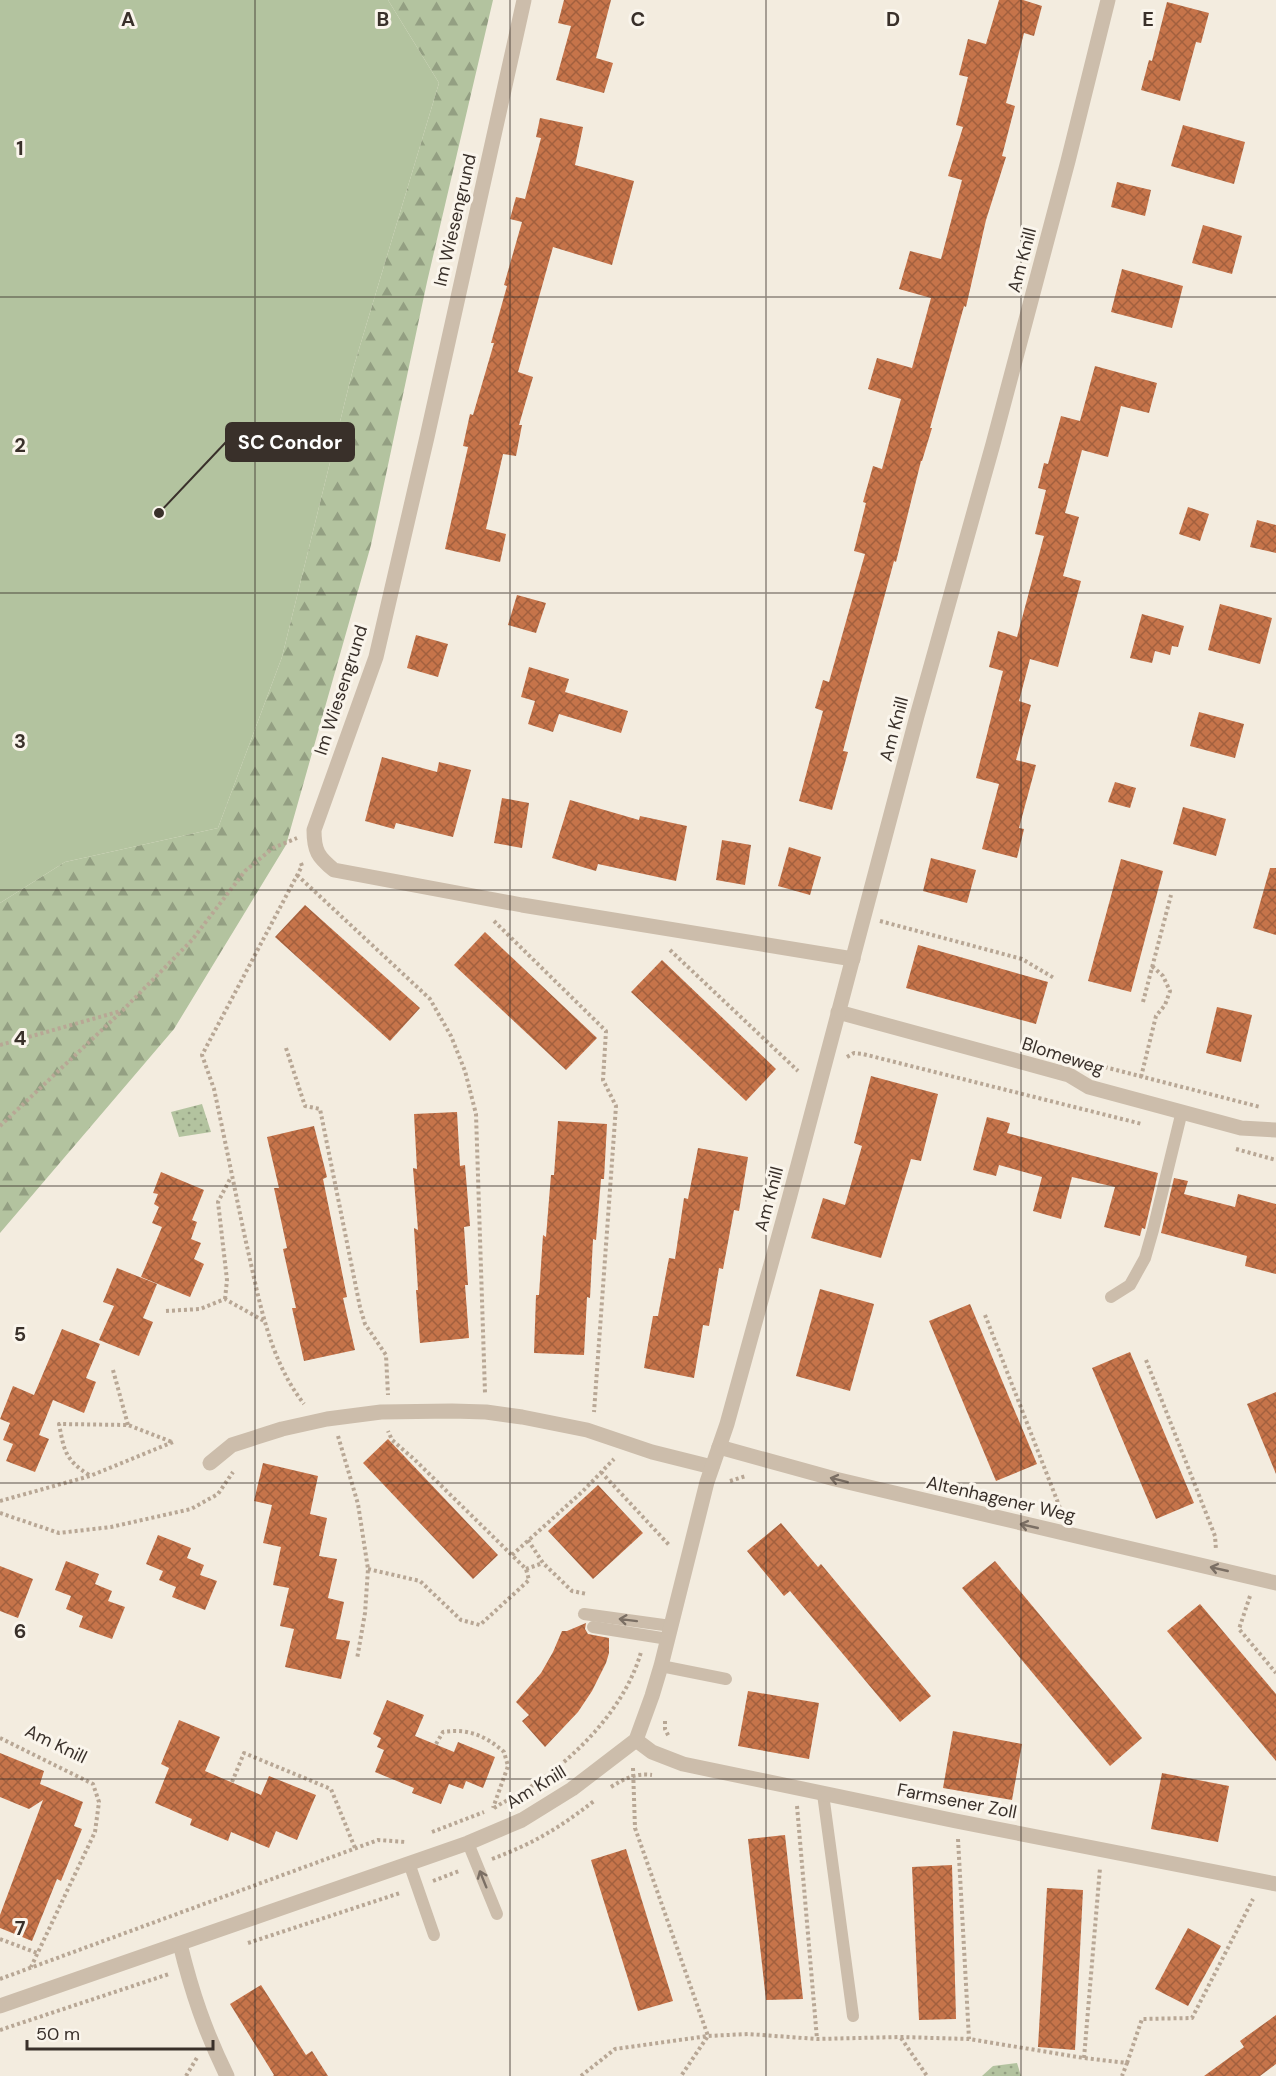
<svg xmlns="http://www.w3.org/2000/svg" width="1276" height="2076" font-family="'DM Sans',sans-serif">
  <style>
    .grass { fill: #b3c39f }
    .forest { fill: url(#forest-firs) }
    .park { fill: url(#park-dots) }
    .building { fill: url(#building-cross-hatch) }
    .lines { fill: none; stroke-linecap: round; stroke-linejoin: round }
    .path { stroke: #b8a795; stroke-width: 4; stroke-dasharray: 3 3; stroke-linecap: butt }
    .service { stroke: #ccbdab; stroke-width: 12 }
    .minor { stroke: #ccbdab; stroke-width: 15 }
    .oneway { stroke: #7b6f64 }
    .grid { fill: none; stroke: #39302a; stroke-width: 1.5; stroke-opacity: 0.55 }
    .labels { text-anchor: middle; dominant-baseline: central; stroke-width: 6; stroke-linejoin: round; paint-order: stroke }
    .street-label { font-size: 18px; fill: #39302a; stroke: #faf5ec }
    .grid-label { font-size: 20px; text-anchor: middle; font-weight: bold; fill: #39302a; stroke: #faf5ec; stroke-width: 6; stroke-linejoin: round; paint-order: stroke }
    .leader { fill: none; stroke: #39302a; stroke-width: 2 }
    .callout-dot { fill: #39302a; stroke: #faf5ec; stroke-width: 2 }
    .callout { fill: #39302a; stroke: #39302a; stroke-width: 2 }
    .callout-label { font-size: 20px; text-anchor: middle; font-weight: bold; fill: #fff }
  </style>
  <defs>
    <pattern id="forest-firs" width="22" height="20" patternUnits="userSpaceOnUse" patternTransform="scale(1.5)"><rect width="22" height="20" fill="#b3c39f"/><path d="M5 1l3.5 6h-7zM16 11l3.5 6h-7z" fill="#939f82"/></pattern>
    <pattern id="park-dots" width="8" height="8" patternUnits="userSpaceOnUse" patternTransform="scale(1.5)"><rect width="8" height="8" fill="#b3c39f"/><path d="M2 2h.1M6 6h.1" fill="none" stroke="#939f82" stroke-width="1.8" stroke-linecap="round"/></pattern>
    <pattern id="building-cross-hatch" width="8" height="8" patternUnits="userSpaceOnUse" patternTransform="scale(1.5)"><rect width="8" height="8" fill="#c6744a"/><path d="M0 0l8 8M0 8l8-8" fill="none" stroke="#a2603e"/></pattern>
  </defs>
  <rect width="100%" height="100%" fill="#f3ecdf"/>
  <!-- grass -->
  <path class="grass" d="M0,0h388l51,83 -86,286 -71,288 -64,171 -153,34 -65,41z"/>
  <!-- forest -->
  <path class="forest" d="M388,0h105l-66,282 -56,263 -85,300 -112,184 -174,204v-330l65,-41 153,-34 64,-171 71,-288 86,-286z"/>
  <!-- park -->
  <g class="park">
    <path d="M202,1104l9,28 -32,5 -8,-25z"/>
    <path d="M1017,2063l4,13h-39l11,-10z"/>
  </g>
  <!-- building -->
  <g class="building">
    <path d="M564,0h47l-15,58 17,5 -9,30 -48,-13 15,-54 -13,-3z"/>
    <path d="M999,0h24l19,6 -8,30 -10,-3 -18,70 9,3 -13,50 4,1 -20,63 -20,87 -2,-1 -34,122h2l-10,33h-1l-25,101 -2,-1 -35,129 -16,61 5,1 -16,58 -33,-9 24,-90 -8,-3 8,-28 6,2 36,-128 -11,-3 12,-48 -3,-1 10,-36 9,3 19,-70 -33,-10 9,-31 35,10 19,-70 -32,-9 11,-38 31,8 21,-79 -14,-4 15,-49 -7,-2 12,-48 -9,-2 9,-36 18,5z"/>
    <path d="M1167,2l42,11 -8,30 -5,-1 -16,59 -39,-11 8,-30 3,1z"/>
    <path d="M540,118l43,9 -8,38 59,16 -22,84 -59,-18 -35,125 15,5 -14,48h3l-6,31 -13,-2 -17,75 20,5 -6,28 -55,-13 23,-102 -5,-1 7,-32 3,1 21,-72h-3l16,-57 -3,-1 18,-63 -12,-3 6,-22 9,2 16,-61 -5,-1z"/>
    <path d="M1183,125l62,17 -11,42 -63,-18z"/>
    <path d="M1117,182l34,8 -6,26 -34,-9z"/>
    <path d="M1203,225l39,11 -10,38 -40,-11z"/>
    <path d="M1122,269l61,17 -11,42 -61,-16z"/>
    <path d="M1095,366l62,17 -8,30 -28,-7 -13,51 -26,-7 -17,63 14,4 -16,59 18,5 -23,86 -28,-8 -11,42 12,4 -15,55 20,5 -17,63 5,1 -7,29 -35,-9 17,-65 -23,-6 27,-107 -14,-4 9,-36 19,6 27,-101 -9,-2 11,-44 -8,-2 6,-25 4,1 13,-48 19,5z"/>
    <path d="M1188,507l21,7 -9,27 -21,-7z"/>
    <path d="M1257,520l19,5v28l-26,-6z"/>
    <path d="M517,595l29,8 -10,30 -28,-8z"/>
    <path d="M1220,604l52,14 -12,46 -52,-14z"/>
    <path d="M1142,614l42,12 -6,21 -6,-1 -2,9 -15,-4 -3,12 -22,-5z"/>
    <path d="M416,635l32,9 -10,33 -31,-9z"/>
    <path d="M529,667l40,12 -4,13 63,19 -7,22 -62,-19 -6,18 -25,-8 7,-23 -14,-4z"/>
    <path d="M1199,712l45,12 -9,34 -45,-12z"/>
    <path d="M382,757l55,15 2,-10 32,8 -18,67 -57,-14 -2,6 -29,-8z"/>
    <path d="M1115,782l21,6 -6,20 -22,-6z"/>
    <path d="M502,798l27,5 -7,45 -28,-5z"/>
    <path d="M570,800l69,20 1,-4 47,10 -11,55 -78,-17 -2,7 -44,-13z"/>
    <path d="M1183,807l43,12 -10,37 -43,-12z"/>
    <path d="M722,840l29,5 -6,40 -29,-5z"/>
    <path d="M789,847l32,10 -11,38 -32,-9z"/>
    <path d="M931,858l45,12 -9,33 -44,-12z"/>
    <path d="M1121,859l42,12 -32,121 -43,-11z"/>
    <path d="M1270,868h6v67l-23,-7z"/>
    <path d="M305,905l115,103 -30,33 -115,-104z"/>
    <path d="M485,932l112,106 -31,32 -112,-105z"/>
    <path d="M918,945l130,37 -12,42 -130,-36z"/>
    <path d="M662,960l114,109 -30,32 -115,-109z"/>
    <path d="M1217,1007l35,8 -11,47 -35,-9z"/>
    <path d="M871,1076l67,18 -17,67 -10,-2 -30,99 -70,-20 12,-40 22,7 17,-59 -8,-3z"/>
    <path d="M457,1112l3,54 5,-1 5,61 -6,1 4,58h-3l4,53 -49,5 -4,-53h2l-4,-62 4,2 -5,-62 4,1 -3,-55z"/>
    <path d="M987,1117l23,6 -3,10 151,40 -13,56 -3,-1 -2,8 -36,-9 11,-40 -43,-10 -11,42 -28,-8 9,-34 -43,-12 -3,11 -23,-6z"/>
    <path d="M558,1121l49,3 -3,55h-3l-5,61 -3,-1 -3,59 -3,-1 -3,58 -50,-2 2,-58h3l4,-60 3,2 5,-62h3z"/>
    <path d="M314,1126l13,51 -4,2 24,118 -4,1 12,52 -51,11 -12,-53h4l-13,-59 4,-1 -13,-60h5l-12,-51z"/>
    <path d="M698,1148l50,9 -9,54 -5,-1 -11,59 -4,-1 -10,58 -6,-1 -9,53 -50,-10 9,-52h5l11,-58 6,1 9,-61 4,1z"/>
    <path d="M161,1172l43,18 -12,30 5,2 -6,17 10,4 -7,16 10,5 -14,33 -49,-20 21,-50 -10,-4 7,-16 -5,-3 4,-10 -5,-1z"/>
    <path d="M1174,1178l14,3 -4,13 51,13 3,-13 38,10v70l-31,-8 2,-10 -86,-23z"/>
    <path d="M117,1268l40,16 -14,34 10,4 -14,34 -40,-16 15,-34 -11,-4z"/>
    <path d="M820,1289l54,15 -24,87 -54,-15z"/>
    <path d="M970,1304l67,160 -41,17 -67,-160z"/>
    <path d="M62,1329l38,15 -14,34 10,4 -12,31 -31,-13 -14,35 10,4 -14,33 -29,-11 7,-17 -10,-4 7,-17 -10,-4 13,-33 21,9z"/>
    <path d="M1130,1352l64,151 -38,16 -64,-151z"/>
    <path d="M1276,1392v82l-29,-70z"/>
    <path d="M388,1439l110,116 -25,24 -110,-116z"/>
    <path d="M263,1463l55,13 -8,38 17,4 -8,38 18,3 -9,39 16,4 -8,37 14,2 -9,38 -56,-12 9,-38 -14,-3 9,-38 -16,-3 8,-38 -18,-4 9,-38 -18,-4z"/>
    <path d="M598,1485l45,48 -50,46 -45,-48z"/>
    <path d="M781,1523l37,44 3,-3 110,132 -31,26 -110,-131 -6,5 -37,-45z"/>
    <path d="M158,1535l33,13 -4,10 17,7 -4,10 17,6 -12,29 -33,-13 4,-10 -17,-7 4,-9 -17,-7z"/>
    <path d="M66,1561l33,13 -4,10 17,7 -4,10 17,6 -13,32 -33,-12 4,-11 -17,-7 5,-13 -16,-6z"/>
    <path d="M995,1561l147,177 -32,28 -148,-178z"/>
    <path d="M0,1566l33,13 -15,39 -18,-7z"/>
    <path d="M1200,1604l76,90v67l-109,-130z"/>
    <path d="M586,1623l-1,6 3,5 21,4v15l-3,10 -14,28 -14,21 -33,35 -23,-26 7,-6 -13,-13 25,-29 12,-21 9,-21h5z"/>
    <path d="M748,1691l71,12 -10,56 -71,-13z"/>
    <path d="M387,1700l37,15 -9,21 39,16 4,-10 37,15 -12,31 -17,-7 -3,8 -14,-5 -8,20 -29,-11 2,-5 -39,-16 9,-22 -7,-3 4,-9 -8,-4z"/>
    <path d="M179,1720l41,17 -15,34 56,24 8,-19 47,19 -19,45 -21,-9 -7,17 -38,-16 -3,9 -38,-16 2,-6 -37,-16 14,-35 -8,-4z"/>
    <path d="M953,1731l69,13 -10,56 -69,-12z"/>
    <path d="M0,1753l44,18 -4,13 43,18 -9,24 8,3 -21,52 -4,-2 -25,62 -32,-13v-13l43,-115 -14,9 -29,-12z"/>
    <path d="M1162,1773l67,13 -11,56 -67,-13z"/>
    <path d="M785,1835l18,164 -37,1 -18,-161z"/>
    <path d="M626,1849l47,152 -35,10 -47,-151z"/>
    <path d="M952,1865l4,154 -37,1 -7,-153z"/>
    <path d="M1047,1888l36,2 -8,160 -37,-3z"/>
    <path d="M1188,1928l33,18 -33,60 -33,-17z"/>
    <path d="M261,1985l45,70 6,-4 16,25h-55l1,-1 -44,-71z"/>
    <path d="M1276,2015v49l-16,12h-56l40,-29 -4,-6z"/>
  </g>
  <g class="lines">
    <!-- path -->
    <g class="path">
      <path d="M301,863l1,3 -100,189 12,34c11,51 21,102 32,153 13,56 22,116 58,162"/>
      <path d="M297,875l133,124 21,37 14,35 11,43 9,279"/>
      <path d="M494,921l112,110 -3,49 13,26 -22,306"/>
      <path d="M880,921l142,38 32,19"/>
      <path d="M670,950l128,121"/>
      <path d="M1143,1002l28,-107"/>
      <path d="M0,1045l121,-34"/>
      <path d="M286,1048l19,58 15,3 40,198 5,17 21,31 2,40"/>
      <path d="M847,1057l7,-4 9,1 279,70"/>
      <path d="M1093,1064l167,43"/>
      <path d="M1141,1077l15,-61 9,-11 5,-14 -7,-15 -11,-10"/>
      <path d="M0,1126l122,-115 70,-71 53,-69 28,-23 24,-10"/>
      <path d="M1236,1149l40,11"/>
      <path d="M225,1299l2,-19 -9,-78 13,-25"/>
      <path d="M166,1311l34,-2 25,-10 39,22"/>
      <path d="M985,1315l77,198"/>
      <path d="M1146,1360l69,176 1,14"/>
      <path d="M113,1370l15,55"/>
      <path d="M338,1436l20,68 10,65 -3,44 -8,46"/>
      <path d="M601,1472l69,74"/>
      <path d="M89,1475c-24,-15 -25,-25 -30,-51l69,1 44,17"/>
      <path d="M730,1481l16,-5"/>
      <path d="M0,1501l90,-25 83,-34"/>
      <path d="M0,1513l59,20 52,-6 80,-18 27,-15 15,-22"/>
      <path d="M528,1540l15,23 29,28 15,3"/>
      <path d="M512,1555l70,-63 32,-33"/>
      <path d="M368,1569l52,12 41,39 19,5 49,-45 -3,-11 -111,-109 -23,-20 -4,-9"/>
      <path d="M526,1569l17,-6"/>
      <path d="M1250,1596l-11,33 37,44"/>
      <path d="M665,1721v8l4,8"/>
      <path d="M0,1738l93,46 6,18 -4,30 -64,135"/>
      <path d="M436,1744l7,-12c25,-4 43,4 61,20l4,14 -15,42"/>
      <path d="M633,1768l2,60 73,208 -27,40"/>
      <path d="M232,1782l12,-29 87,36 24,59"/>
      <path d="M611,1787c14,-9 25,-14 41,-12"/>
      <path d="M797,1806l20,233"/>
      <path d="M494,1808c14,-9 30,-16 44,-26 44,-31 88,-77 103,-130"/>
      <path d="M432,1832l52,-20"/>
      <path d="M958,1839l11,200"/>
      <path d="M492,1859c42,-16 66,-30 102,-58"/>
      <path d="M433,1881l26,-10"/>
      <path d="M0,1939l37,14"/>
      <path d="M248,1943l152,-50"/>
      <path d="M0,1979l378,-139 28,2"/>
      <path d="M0,2030l169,-56"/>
      <path d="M901,2038l26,38"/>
      <path d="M1084,2058l16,-190"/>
      <path d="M1127,2063l15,-44 50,-1 61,-119"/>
      <path d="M186,2076l12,-20"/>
      <path d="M581,2076l34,-27 93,-13 40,-2 69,5 83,-2 69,2 115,19 43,5 -5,13"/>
    </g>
    <!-- service -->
    <g class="service">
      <path d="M1111,1297l19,-12 15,-27 8,-28 29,-119"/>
      <path d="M584,1614l87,12"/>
      <path d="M593,1627l75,12"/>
      <path d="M661,1666l65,13"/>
      <path d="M823,1794l30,222"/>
      <path d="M468,1843l29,71"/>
      <path d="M409,1863l25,72"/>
    </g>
    <!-- minor -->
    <g class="minor">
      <path d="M524,0l-97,437 -51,220 -62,173c0,21 4,27 20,40l188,35 331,54"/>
      <path d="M838,1012l231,63 20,12 152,41 35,2"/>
      <path d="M719,1447l116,32 441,104"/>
      <path d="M210,1463l22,-18 50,-16 45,-10 54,-7 71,-1 34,1 36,5 65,13 65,22 60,15"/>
      <path d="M636,1740l16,12 31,12 273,57 320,63"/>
      <path d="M180,1944c12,49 25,87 47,132"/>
      <path d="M0,2006l468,-163 54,-23 50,-31 64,-49 16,-44 9,-30 46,-184 20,-58 62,-225 128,-483 76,-272 75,-283 40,-161"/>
    </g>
  </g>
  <!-- one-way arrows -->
  <defs><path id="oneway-shaft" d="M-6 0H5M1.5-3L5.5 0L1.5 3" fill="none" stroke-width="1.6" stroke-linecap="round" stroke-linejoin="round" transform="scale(1.5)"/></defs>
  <g class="oneway">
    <use href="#oneway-shaft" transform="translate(839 1480) rotate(-166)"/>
    <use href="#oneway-shaft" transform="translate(1029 1526) rotate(-167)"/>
    <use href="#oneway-shaft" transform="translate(1219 1569) rotate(-167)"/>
    <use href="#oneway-shaft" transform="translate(628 1620) rotate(-173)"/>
    <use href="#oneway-shaft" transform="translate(483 1879) rotate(-112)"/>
  </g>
  <!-- grid -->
  <path class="grid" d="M255,0v2076M510,0v2076M766,0v2076M1021,0v2076M0,297h1276M0,593h1276M0,890h1276M0,1186h1276M0,1483h1276M0,1779h1276"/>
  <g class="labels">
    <!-- street labels -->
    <g class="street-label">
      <text transform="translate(455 220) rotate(-77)">Im Wiesengrund</text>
      <text transform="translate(1022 260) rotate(-75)">Am Knill</text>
      <text transform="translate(341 690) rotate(-72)">Im Wiesengrund</text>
      <text transform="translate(894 729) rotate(-75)">Am Knill</text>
      <text transform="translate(1063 1056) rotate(18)">Blomeweg</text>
      <text transform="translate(769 1199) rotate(-75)">Am Knill</text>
      <text transform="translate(1001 1499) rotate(13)">Altenhagener Weg</text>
      <text transform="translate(56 1744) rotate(26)">Am Knill</text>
      <text transform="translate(536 1787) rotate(-31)">Am Knill</text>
      <text transform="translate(957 1801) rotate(11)">Farmsener Zoll</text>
    </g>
  </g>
  <g class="grid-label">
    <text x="128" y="26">A</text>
    <text x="383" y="26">B</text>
    <text x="638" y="26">C</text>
    <text x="893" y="26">D</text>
    <text x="1148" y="26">E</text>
    <text x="20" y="155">1</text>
    <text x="20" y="452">2</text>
    <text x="20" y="748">3</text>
    <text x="20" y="1045">4</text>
    <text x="20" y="1341">5</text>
    <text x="20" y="1638">6</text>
    <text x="20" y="1935">7</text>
  </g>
  <!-- callouts -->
  <path class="leader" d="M159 513L226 442"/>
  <circle class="callout-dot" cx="159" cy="513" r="6"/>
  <rect class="callout" x="226" y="423" width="128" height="38" rx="6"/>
  <g class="callout-label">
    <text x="290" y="449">SC Condor</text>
  </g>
  <!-- scale -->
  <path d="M27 2040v9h186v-9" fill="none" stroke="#39302a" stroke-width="3"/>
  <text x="36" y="2040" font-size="18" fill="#39302a" stroke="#faf5ec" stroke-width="4.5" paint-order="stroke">50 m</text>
</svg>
